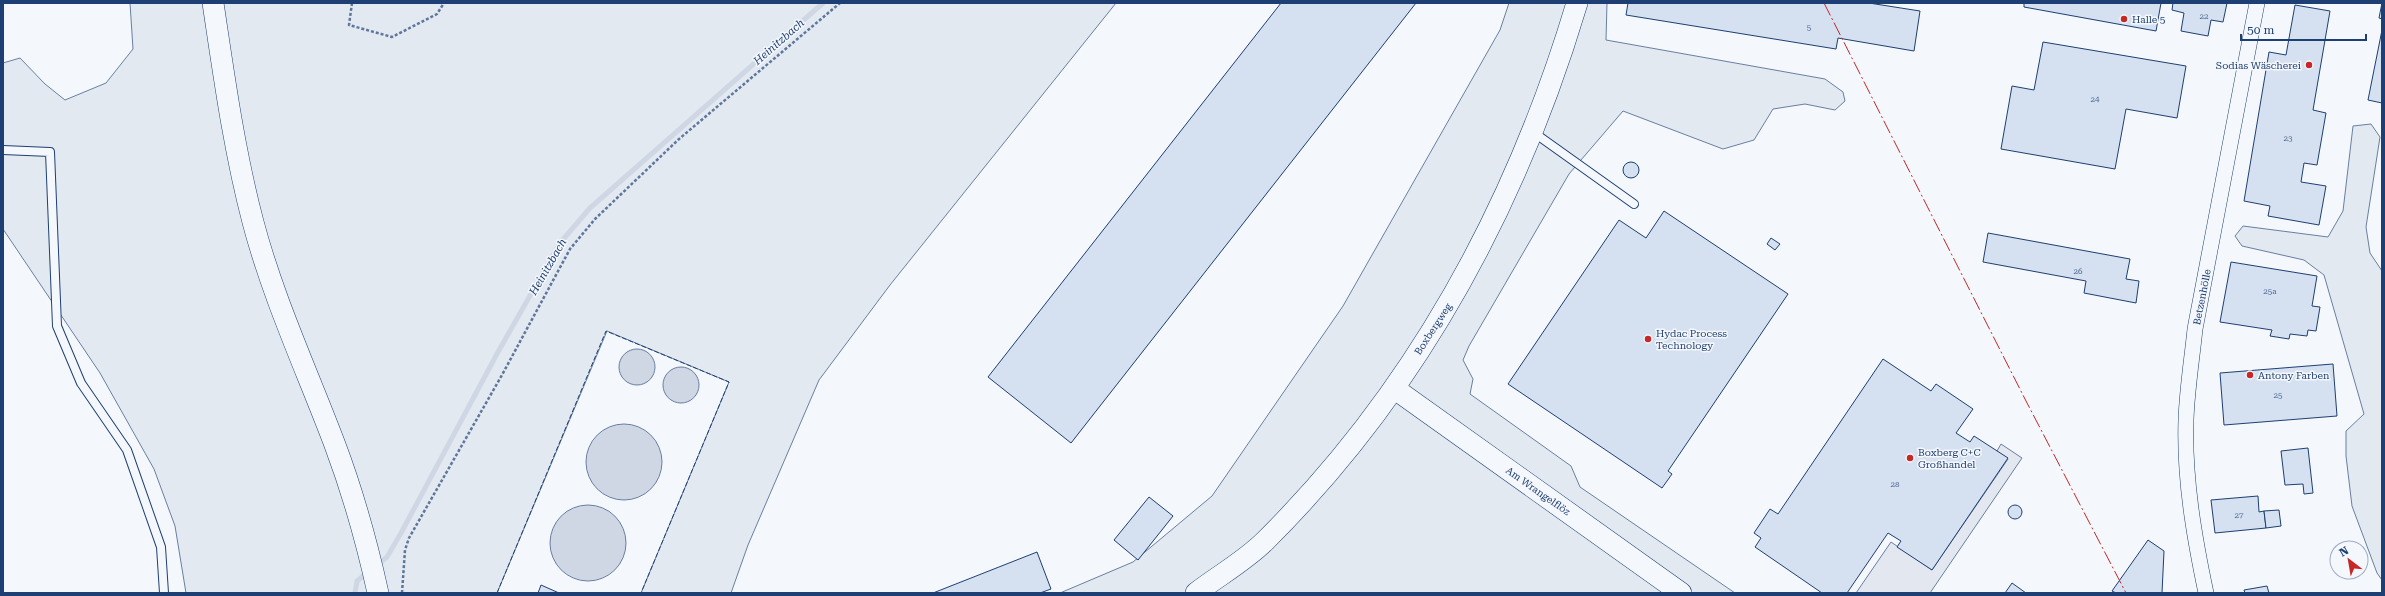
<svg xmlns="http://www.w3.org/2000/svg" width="2385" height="596" font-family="'Roboto Serif',serif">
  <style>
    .green { fill: #e3e9f0; stroke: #687fa3 }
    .parking { fill: #e3e8f0; stroke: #687fa3 }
    .water { fill: #cfd7e4; stroke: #687fa3 }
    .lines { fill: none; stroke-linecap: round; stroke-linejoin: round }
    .stream { stroke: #cfd7e4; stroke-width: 5 }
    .building { fill: #d5e0f0; stroke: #1d3f73 }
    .lane-casing { stroke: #1d3f73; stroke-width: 10 }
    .street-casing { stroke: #1d3f73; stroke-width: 16 }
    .secondary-casing { stroke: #1d3f73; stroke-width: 22 }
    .path { stroke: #5e769c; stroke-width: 2.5; stroke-dasharray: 3 2; stroke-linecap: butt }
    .lane { stroke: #f4f7fb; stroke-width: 8 }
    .street { stroke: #f4f7fb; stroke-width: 15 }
    .secondary { stroke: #f4f7fb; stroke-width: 21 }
    .fence { stroke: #1d3f73; stroke-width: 1; stroke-dasharray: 5 2; stroke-linecap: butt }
    .power { stroke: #c62828; stroke-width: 1; stroke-dasharray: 14 3 2 3; stroke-linecap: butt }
    .poi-dot { fill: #c62828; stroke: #f4f7fb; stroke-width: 1.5 }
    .labels { text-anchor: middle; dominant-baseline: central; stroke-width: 3; stroke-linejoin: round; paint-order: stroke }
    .number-label { font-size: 8px; fill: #4b6792 }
    .poi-label { font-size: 10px; fill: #1d3f73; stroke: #f4f7fb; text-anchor: start }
    .street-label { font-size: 10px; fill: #1d3f73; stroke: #f4f7fb }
    .water-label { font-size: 11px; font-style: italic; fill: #1d3f73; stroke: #f4f7fb }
  </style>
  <rect width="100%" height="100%" fill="#f4f7fb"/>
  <!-- green -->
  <g class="green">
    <path d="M130,3h986l-226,282 -71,95 -71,165 -17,48h-90l88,-211 -122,-51 -110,262h-311l-11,-67 -21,-57 -54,-96 -97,-144v-166l17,-5 25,26 20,16 41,-17 27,-34z"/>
    <path d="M1509,3h98l-1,37 219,39 18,13 2,9 -10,9 -30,-6 -32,5 -19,31 -31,9 -100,-38 -54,63 -100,172 -6,14 10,19 -3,15 101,72 9,21 155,106h-675l73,-31 79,-66 131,-190 157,-276z"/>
    <path d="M2371,124l9,13 -14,90 4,26 12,18v309l-5,-7 -25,-67 -6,-50v-25l18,-17 -40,-139 -20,-15 -62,-14 -7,-10 8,-10 85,11 15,-26 10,-85z"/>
  </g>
  <!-- parking -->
  <path class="parking" d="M2001,444l21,14 -92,135h-74l35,-51 41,28 76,-111 -11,-8z"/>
  <!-- water -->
  <g class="water">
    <circle cx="637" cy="367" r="18"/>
    <circle cx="681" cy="385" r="18"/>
    <circle cx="624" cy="462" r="38"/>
    <circle cx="588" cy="543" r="38"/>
  </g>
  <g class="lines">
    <!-- stream -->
    <g class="stream">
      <path d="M376,566l11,-9 14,-24 97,-181 62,-109 30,-35 233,-205"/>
      <path d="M355,593l2,-12 11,-9"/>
    </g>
  </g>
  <!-- building -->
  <g class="building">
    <path d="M1281,3h135l-345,440 -83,-66z"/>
    <path d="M1628,3h241l51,8 -6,40 -76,-13 -2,11 -210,-34z"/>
    <path d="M2024,3h137l-5,28 -132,-24z"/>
    <path d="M2173,3h54l-4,19 -12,-2 -3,16 -27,-5 3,-18 -12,-3z"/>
    <path d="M2382,3v16l-3,-1z"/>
    <path d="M2295,5l35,6 -17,99 13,3 -9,52 -13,-2 -3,19 25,4 -7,39 -51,-9 2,-10 -26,-5 25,-149 17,3z"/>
    <path d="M2382,30v73l-14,-3z"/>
    <path d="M2043,42l143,24 -9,52 -51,-9 -11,60 -114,-20 11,-63 22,4z"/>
    <circle cx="1631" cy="170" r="8"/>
    <path d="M1664,211l124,83 -120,177 4,3 -10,14 -154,-104 111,-164 27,18z"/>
    <path d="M1988,233l142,26 -4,20 13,2 -3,22 -52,-10 2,-12 -103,-19z"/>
    <path d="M1771,238l9,6 -5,6 -8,-6z"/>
    <path d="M2231,262l86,14 -5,30 8,1 -4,24 -8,-1 -1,6 -17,-2 -1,5 -19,-3 2,-6 -52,-8z"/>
    <path d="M1883,359l48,32 5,-7 37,25 -17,24 14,9 4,-6 34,22 -76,112 -35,-23 4,-6 -13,-8 -41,60h-25l-67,-46 6,-9 -7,-5 16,-24 8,5z"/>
    <path d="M2333,364l4,52 -113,9 -4,-52z"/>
    <path d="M2308,448l5,45 -9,1 -1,-10 -18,1 -4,-34z"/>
    <path d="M2258,496l1,16 5,-1 2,17 -51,5 -4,-33z"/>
    <path d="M1149,497l24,19 -35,44 -24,-20z"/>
    <circle cx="2015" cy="512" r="7"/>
    <path d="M2279,510l2,16 -15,2 -2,-17z"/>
    <path d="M2148,540l16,11 -2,42h-46l-4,-2z"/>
    <path d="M1037,552l14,37 -11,4h-107z"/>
    <path d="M2012,583l14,10h-21z"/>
    <path d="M541,585l18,8h-21z"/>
    <path d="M2267,586l2,7h-24l-1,-3z"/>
  </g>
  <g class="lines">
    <!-- lane casing -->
    <g class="lane-casing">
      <g id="lane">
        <path d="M1533,132l101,72"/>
        <path d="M3,150l47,2 7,174 24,57 46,67 34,97 3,46"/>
      </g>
    </g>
    <!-- street casing -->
    <g class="street-casing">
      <path id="street" d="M2206,593c-12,-57 -22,-115 -20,-173 1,-31 6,-61 9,-91l62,-326"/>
    </g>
    <!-- secondary casing -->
    <g class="secondary-casing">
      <g id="secondary">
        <path d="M213,3c11,73 21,147 40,219 20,76 54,149 82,223 18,48 32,98 43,148"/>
        <path d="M1395,389l286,204"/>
        <path d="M1196,593c22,-17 49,-32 69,-52 152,-151 251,-334 312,-538"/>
      </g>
    </g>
    <!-- path -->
    <g class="path">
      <path d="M352,3l-3,22 43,12 45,-23 7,-11"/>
      <path d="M402,593l3,-43 4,-12 93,-163 68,-126 25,-30 84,-80 161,-136"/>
    </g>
    <!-- lane -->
    <use href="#lane" class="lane"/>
    <!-- street -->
    <use href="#street" class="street"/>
    <!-- secondary -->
    <use href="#secondary" class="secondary"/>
    <!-- fence -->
    <path class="fence" d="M497,593l109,-262 123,51 -88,211"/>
    <!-- power -->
    <path class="power" d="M1824,3l202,398 100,192"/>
  </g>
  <!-- markers -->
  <g class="poi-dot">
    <circle cx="2124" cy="19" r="4"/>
    <circle cx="2309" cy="65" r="4"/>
    <circle cx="1648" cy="339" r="4"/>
    <circle cx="2250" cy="375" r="4"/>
    <circle cx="1910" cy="458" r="4"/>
  </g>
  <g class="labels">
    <!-- number labels -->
    <g class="number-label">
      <text x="2204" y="16">22</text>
      <text x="1809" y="27">5</text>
      <text x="2095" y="99">24</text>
      <text x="2288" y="138">23</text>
      <text x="2078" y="271">26</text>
      <text x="2270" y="291">25a</text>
      <text x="2278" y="395">25</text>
      <text x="1895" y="484">28</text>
      <text x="2239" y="515">27</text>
    </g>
    <!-- poi labels -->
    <g class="poi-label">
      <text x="2132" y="19">Halle 5</text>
      <text x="2301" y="65" text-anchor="end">Sodias Wäscherei</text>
      <text x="1656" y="333">Hydac Process<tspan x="1656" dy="12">Technology</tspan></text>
      <text x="2258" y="375">Antony Farben</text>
      <text x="1918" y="452">Boxberg C+C<tspan x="1918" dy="12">Großhandel</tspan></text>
    </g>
    <!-- street labels -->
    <g class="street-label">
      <text transform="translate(2202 297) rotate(-79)">Betzenhölle</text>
      <text transform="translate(1433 329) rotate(-57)">Boxbergweg</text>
      <text transform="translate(1538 491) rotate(35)">Am Wrangelflöz</text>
    </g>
    <!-- water labels -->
    <g class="water-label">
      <text transform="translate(779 42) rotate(-41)">Heinitzbach</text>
      <text transform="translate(548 267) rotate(-60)">Heinitzbach</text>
    </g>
  </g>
  <!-- border -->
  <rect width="2385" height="596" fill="none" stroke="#1d3f73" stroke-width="8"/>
  <!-- north arrow -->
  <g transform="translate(2349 560) rotate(329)"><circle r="19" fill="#f4f7fb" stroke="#9eadc5"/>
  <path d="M0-3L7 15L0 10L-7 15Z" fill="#c62828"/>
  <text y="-6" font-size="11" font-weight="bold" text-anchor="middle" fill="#1d3f73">N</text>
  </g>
  <!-- scale -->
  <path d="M2241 34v6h125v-6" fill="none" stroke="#1d3f73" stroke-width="2"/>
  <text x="2247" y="34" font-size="12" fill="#1d3f73" stroke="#f4f7fb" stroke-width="3" paint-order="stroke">50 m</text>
</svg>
